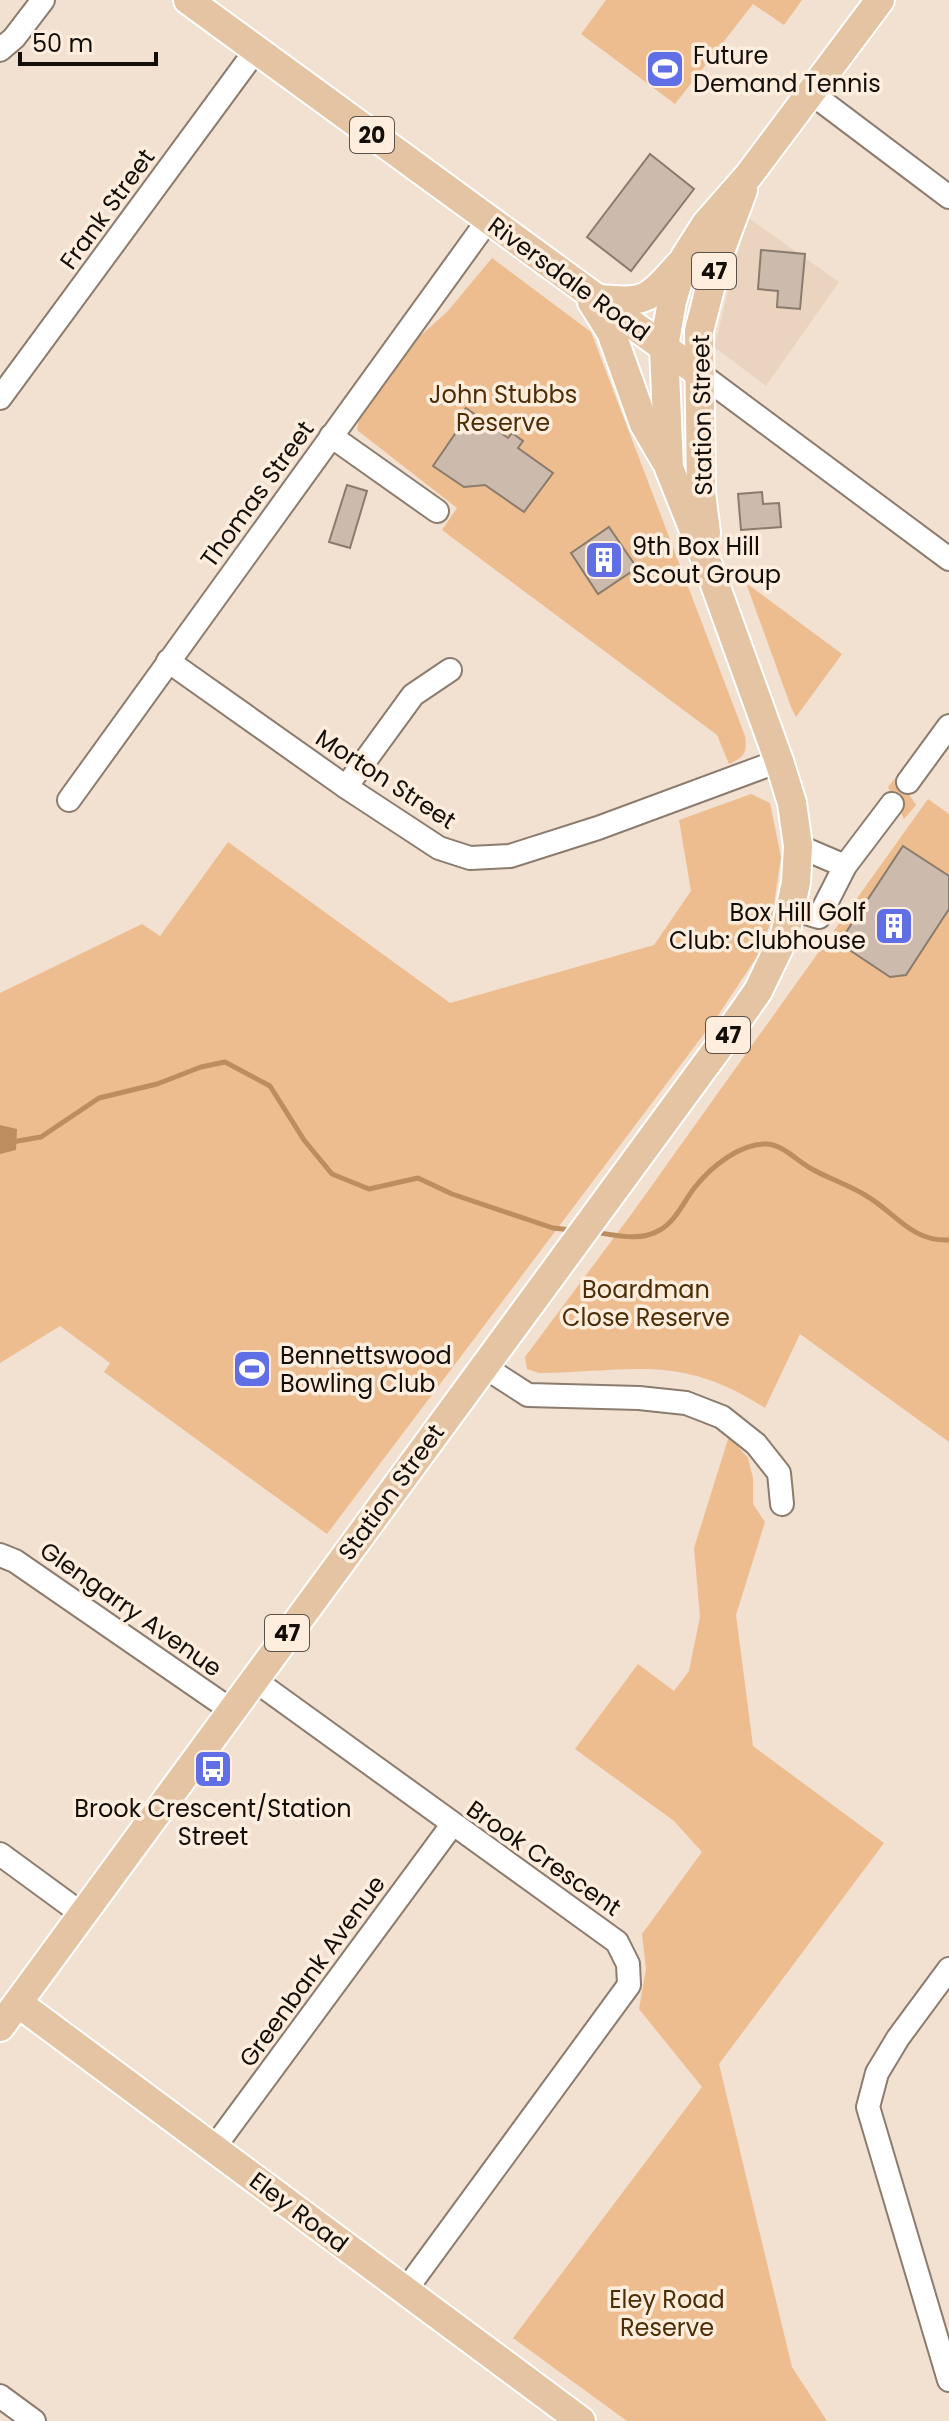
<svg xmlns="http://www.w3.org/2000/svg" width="949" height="2421" font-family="Poppins,sans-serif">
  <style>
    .built { fill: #ebd4bf }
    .green { fill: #edbd90 }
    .water { fill: #bd8d5e }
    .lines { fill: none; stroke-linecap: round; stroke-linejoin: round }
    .stream { stroke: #bd8d5e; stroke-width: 5 }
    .building { fill: #ccbbac; stroke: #8a7b6c; stroke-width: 2 }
    .minor-casing { stroke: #8b7c6e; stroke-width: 26 }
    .major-casing { stroke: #fff; stroke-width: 32 }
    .minor { stroke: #fff; stroke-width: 22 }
    .major { stroke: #e4c4a3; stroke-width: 28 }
    .labels { text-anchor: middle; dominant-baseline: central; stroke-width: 7; stroke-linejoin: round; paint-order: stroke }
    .shield { fill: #ffeede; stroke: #5a5149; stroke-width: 2 }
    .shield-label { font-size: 22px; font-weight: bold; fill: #140e09 }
    .poi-label { font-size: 24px; fill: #140e09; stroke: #ffeede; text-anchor: start }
    .street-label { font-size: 24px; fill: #140e09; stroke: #ffeede }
    .park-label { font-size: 24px; fill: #4d2d05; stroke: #ffeede }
  </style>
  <rect width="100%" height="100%" fill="#f2e0d1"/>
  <!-- built -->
  <path class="built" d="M747,217l92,65 -73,104 -52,-39z"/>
  <!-- green -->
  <g class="green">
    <path d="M606,0h196l-18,25 -31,-21 -78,100 -94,-70z"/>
    <path d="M492,258l99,74 154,404c2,17 0,21 -16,28l-12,-29 -275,-205 15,-22 -100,-78 2,-12 52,-74 36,-32z"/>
    <path d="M746,583l96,71 -46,63 -5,-10z"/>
    <path d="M897,776l19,29 -12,14 -16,-32z"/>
    <path d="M751,794l19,9 11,54 -9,61 -12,34 -41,62 -392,520 -223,-162 6,-9 -50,-37 -60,37v-370l142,-69 18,12 68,-94 222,161 204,-58 37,-54 -12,-71z"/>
    <path d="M928,799l21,15v628l-149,-108 -35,74c-85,-55 -133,-36 -226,-35l-12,-4 -2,-12 108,-145z"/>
    <path d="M729,1436l19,22 5,20v26l12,18 -29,93 17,131 131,97 -165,221 73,303 35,54h-200l-114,-83 189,-251 -63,-78 7,-40 -4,-35 60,-82 -28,-31 -99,-72 63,-85 36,27 15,-20 11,-54 -6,-69z"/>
  </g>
  <!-- water -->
  <path class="water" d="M0,1125l17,4 -1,21 -16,4z"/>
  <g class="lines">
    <!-- stream -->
    <g class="stream">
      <path d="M0,1144l41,-7 58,-39 58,-14 44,-17 24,-5 45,24 34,54 28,34 37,15 49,-11 34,16 101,34 19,2"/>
      <path d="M594,1232c21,3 46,10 66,-2 16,-9 24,-29 35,-43 16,-20 45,-44 72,-43 16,1 29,16 43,24 17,10 37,16 55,27 30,17 46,47 84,45"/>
    </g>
  </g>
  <!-- building -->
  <g class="building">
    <path d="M650,154l44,35 -63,82 -44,-34z"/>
    <path d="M761,250l44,4 -5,55 -23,-2 1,-16 -20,-2z"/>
    <path d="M466,408l42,30 4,-5 11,8 -5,7 35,25 -29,39 -39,-27 -21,2 -31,-21 26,-38 -4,-3z"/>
    <path d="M347,485l20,6 -17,57 -21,-6z"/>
    <path d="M762,492l1,12 16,-1 2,24 -40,3 -3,-36z"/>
    <path d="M609,527l28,41 -39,26 -27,-41z"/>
    <path d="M903,846l46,30v33l-43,66 -16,2 -51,-34z"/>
  </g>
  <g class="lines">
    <!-- minor casing -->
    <g class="minor-casing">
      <g id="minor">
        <path d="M0,50l14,-12 29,-38"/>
        <path d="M811,93l138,104"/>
        <path d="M699,373l250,186"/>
        <path d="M0,398l256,-348"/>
        <path d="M331,436l106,75"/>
        <path d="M168,661l178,126 93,61 31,10 40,-2 88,-28 181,-67"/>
        <path d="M908,782l41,-56"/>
        <path d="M346,787l67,-92 37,-25"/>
        <path d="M69,800l419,-580"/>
        <path d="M798,846l47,20"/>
        <path d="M792,909l27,8 26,-51 47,-62"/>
        <path d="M483,1366l45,29 111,3 47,5 36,14 34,27 23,29 3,31"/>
        <path d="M0,1555l15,6 216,149"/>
        <path d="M253,1679l364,263 11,22 1,21 -224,306"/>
        <path d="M0,1854l82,60"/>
        <path d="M949,1969l-51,69 -21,35 -9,34 81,273"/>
        <path d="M213,2149l239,-324"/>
        <path d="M0,2396l34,25"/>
      </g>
    </g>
    <!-- major casing -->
    <g class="major-casing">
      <g id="major">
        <path d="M188,0l511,373"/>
        <path d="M598,299c48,4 49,2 81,-34"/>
        <path d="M592,302l19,30 33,92 21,36"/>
        <path d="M706,533l-5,-41 -2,-161 19,-74 25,-67"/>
        <path d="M18,2003l563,418"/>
        <path d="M0,2027l721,-983 37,-53 27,-56 11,-53 2,-36 -6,-43 -13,-42 -70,-193 -40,-100 -5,-121 8,-46 13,-44 21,-33 43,-49 131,-175"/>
      </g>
    </g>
    <!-- minor -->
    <use href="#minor" class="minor"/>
    <!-- major -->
    <use href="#major" class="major"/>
  </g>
  <!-- icons -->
  <defs>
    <g id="stadium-square" transform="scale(2)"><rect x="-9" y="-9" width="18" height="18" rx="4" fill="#616fe7" stroke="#ffeede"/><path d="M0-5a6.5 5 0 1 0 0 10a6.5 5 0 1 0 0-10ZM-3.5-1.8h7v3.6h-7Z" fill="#fff"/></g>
    <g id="building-square" transform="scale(2)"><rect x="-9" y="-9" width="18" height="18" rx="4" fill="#616fe7" stroke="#ffeede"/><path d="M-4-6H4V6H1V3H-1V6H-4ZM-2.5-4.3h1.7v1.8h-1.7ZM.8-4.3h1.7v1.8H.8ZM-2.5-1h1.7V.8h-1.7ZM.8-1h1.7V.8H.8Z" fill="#fff"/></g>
    <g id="bus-square" transform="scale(2)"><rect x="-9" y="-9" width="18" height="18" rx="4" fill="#616fe7" stroke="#ffeede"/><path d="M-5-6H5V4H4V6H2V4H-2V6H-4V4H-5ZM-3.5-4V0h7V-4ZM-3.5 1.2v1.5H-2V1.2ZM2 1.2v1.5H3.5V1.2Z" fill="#fff"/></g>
  </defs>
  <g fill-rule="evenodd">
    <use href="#stadium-square" x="665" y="69"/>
    <use href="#building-square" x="604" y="560"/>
    <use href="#building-square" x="894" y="926"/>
    <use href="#stadium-square" x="252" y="1369"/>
    <use href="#bus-square" x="213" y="1769"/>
  </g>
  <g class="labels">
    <!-- shield labels -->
    <g class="shield">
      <rect x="350" y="117" width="44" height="36" rx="6"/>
      <rect x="692" y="253" width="44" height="36" rx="6"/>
      <rect x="706" y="1017" width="44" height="36" rx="6"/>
      <rect x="265" y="1615" width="44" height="36" rx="6"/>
    </g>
    <g class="shield-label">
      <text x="372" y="135">20</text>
      <text x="714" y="271">47</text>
      <text x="728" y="1035">47</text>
      <text x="287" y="1633">47</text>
    </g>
    <!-- poi labels -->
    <g class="poi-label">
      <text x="693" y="55">Future<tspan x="693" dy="28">Demand Tennis</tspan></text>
      <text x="632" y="546">9th Box Hill<tspan x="632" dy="28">Scout Group</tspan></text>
      <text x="866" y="912" text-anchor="end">Box Hill Golf<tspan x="866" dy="28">Club: Clubhouse</tspan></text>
      <text x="280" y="1355">Bennettswood<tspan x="280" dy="28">Bowling Club</tspan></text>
      <text x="213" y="1808" text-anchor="middle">Brook Crescent/Station<tspan x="213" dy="28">Street</tspan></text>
    </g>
    <!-- street labels -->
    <g class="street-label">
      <text transform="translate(107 209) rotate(-54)">Frank Street</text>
      <text transform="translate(569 279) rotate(36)">Riversdale Road</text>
      <text transform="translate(702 415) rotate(-91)">Station Street</text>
      <text transform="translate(257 494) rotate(-54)">Thomas Street</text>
      <text transform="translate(386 779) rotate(33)">Morton Street</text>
      <text transform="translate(391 1492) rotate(-54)">Station Street</text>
      <text transform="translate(131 1609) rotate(35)">Glengarry Avenue</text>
      <text transform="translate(544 1858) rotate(35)">Brook Crescent</text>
      <text transform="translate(312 1971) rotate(-54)">Greenbank Avenue</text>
      <text transform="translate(299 2212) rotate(37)">Eley Road</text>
    </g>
    <!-- park labels -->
    <g class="park-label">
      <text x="503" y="394">John Stubbs<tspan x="503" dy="28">Reserve</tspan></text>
      <text x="646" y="1289">Boardman<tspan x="646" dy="28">Close Reserve</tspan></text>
      <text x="667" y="2299">Eley Road<tspan x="667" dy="28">Reserve</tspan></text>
    </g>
  </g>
  <!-- scale -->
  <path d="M20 52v12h136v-12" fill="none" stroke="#140e09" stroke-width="4"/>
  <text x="32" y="52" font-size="24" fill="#140e09" stroke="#ffeede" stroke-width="6" paint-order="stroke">50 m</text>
</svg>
